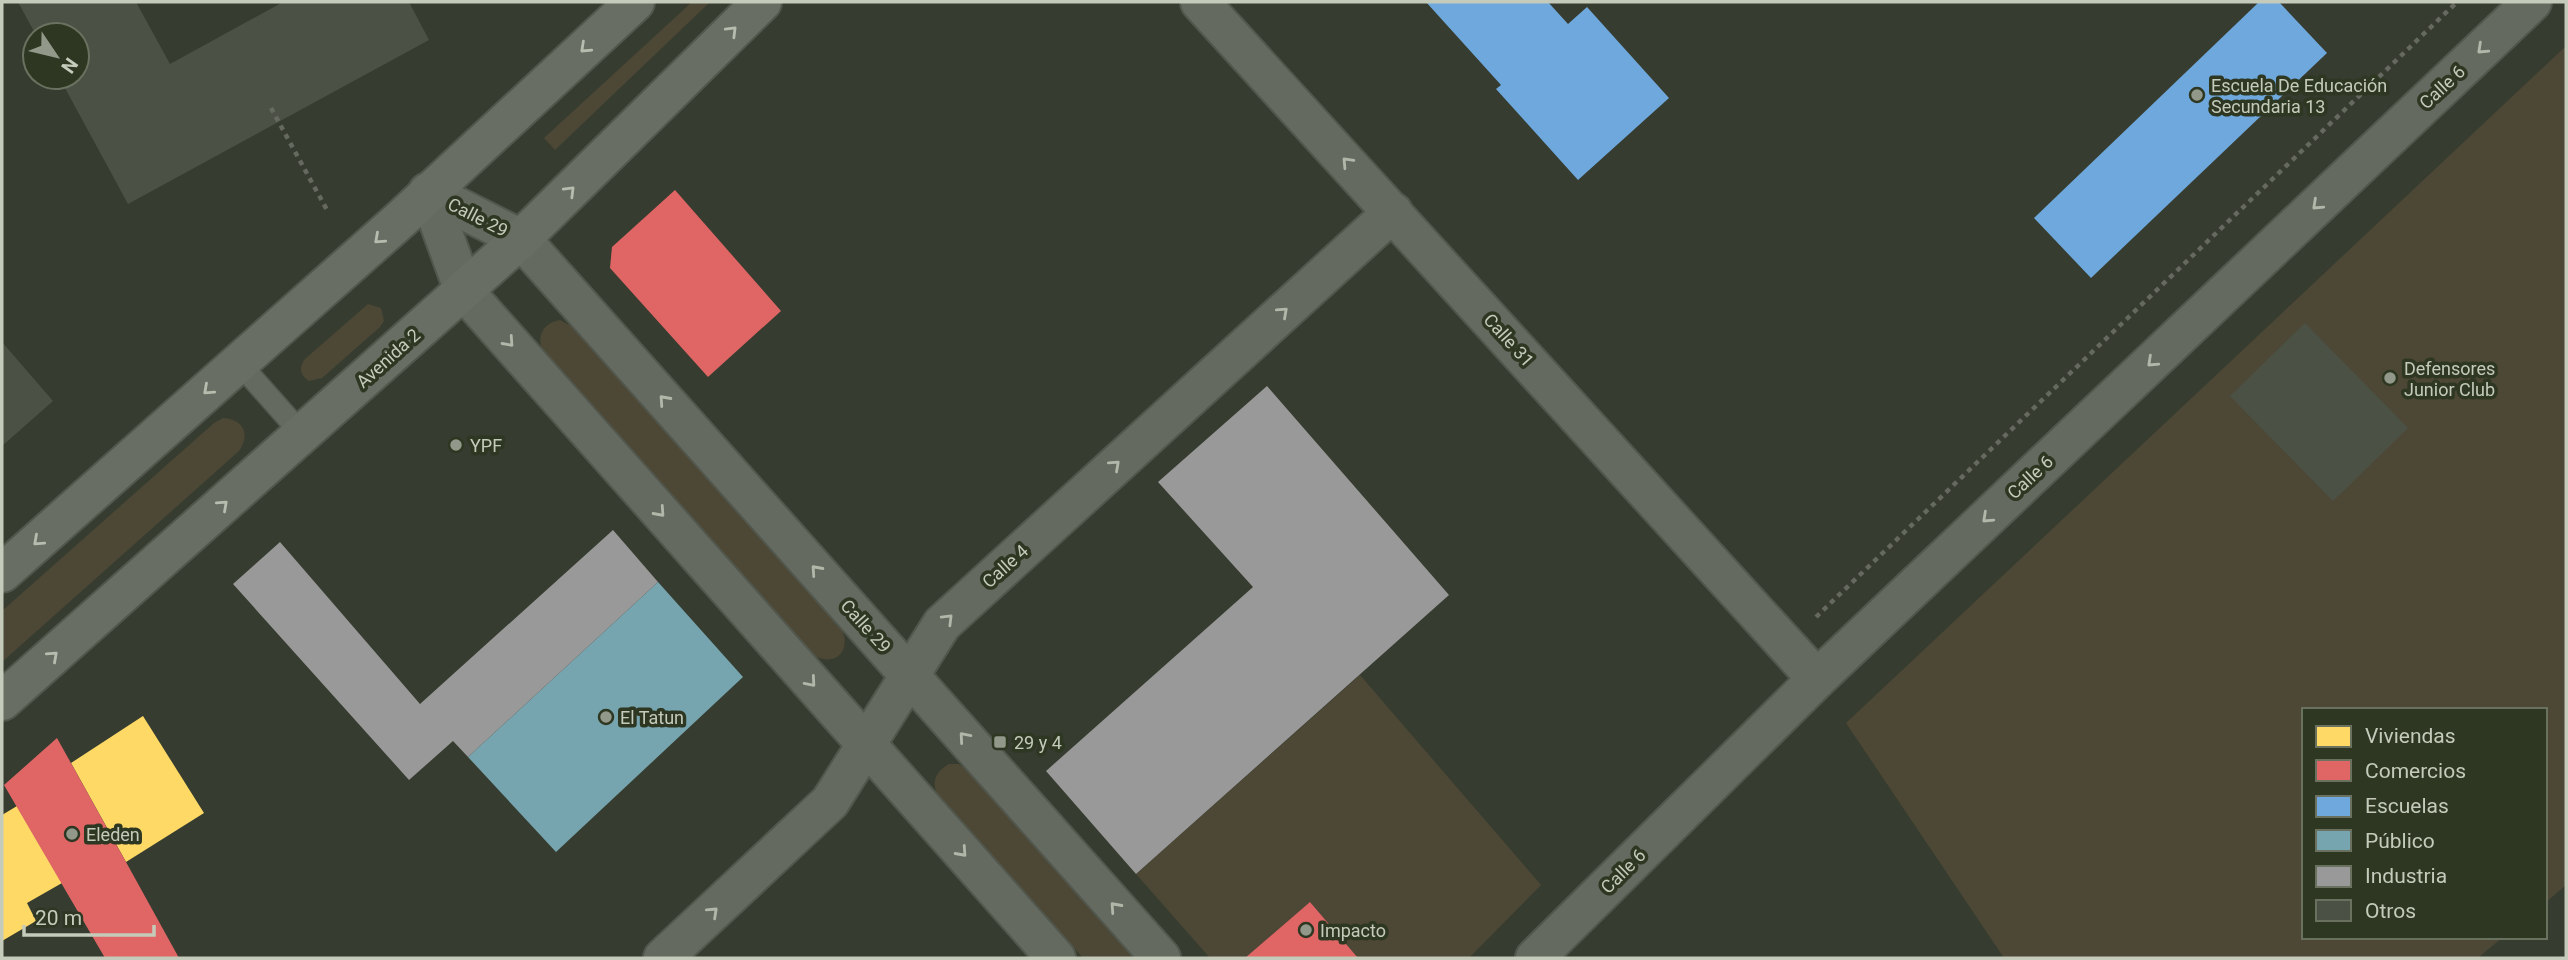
<svg xmlns="http://www.w3.org/2000/svg" width="2568" height="960" font-family="Roboto,sans-serif">
  <style>
    .green { fill: #4d4836 }
    .homes { fill: #ffd966 }
    .shops { fill: #e06666 }
    .schools { fill: #6fa8dc }
    .public { fill: #76a5af }
    .industry { fill: #999 }
    .building { fill: #4c5146 }
    .lines { fill: none; stroke-linecap: round; stroke-linejoin: round }
    .service-casing { stroke: #52574d; stroke-width: 24 }
    .minor-casing { stroke: #52574d; stroke-width: 42 }
    .tertiary-casing { stroke: #52574d; stroke-width: 42 }
    .secondary-casing { stroke: #52574d; stroke-width: 42 }
    .path { stroke: #666960; stroke-width: 4.5; stroke-dasharray: 5 5; stroke-linecap: butt }
    .service { stroke: #656a60; stroke-width: 21 }
    .minor { stroke: #656a60; stroke-width: 38 }
    .tertiary { stroke: #656a60; stroke-width: 38 }
    .secondary { stroke: #686e63; stroke-width: 38 }
    .oneway { stroke: #b6bdae }
    .oneway2 { stroke: #b1b8a9 }
    .poi-dot { fill: #92998a; stroke: #2e3722; stroke-width: 2.5 }
    .labels { text-anchor: middle; dominant-baseline: central; stroke-width: 7; stroke-linejoin: round; paint-order: stroke }
    .poi-label { font-size: 18px; fill: #c4cbbb; stroke: #2e3722; text-anchor: start }
    .street-label { font-size: 18px; fill: #c4cbbb; stroke: #2e3722 }
  </style>
  <rect width="100%" height="100%" fill="#363c2f"/>
  <!-- green -->
  <g class="green">
    <path d="M692,2h18l-155,148 -11,-12z"/>
    <path d="M2566,46v839l-21,18v-193h-241v227h199l-25,21h-474l-158,-235z"/>
    <path d="M368,304l13,4 3,13 -4,6 -58,51 -13,3c-9,-6 -11,-13 -4,-22z"/>
    <path d="M560,320l13,7 268,301c12,23 -7,41 -29,26l-268,-302c-9,-15 -1,-29 16,-32z"/>
    <path d="M223,418c20,1 28,16 16,33l-237,211v-51l212,-188z"/>
    <path d="M1360,675l181,210 -72,73h-111l-48,-56 -65,56h-35l-74,-84z"/>
    <path d="M949,764h10l8,6 167,188h-51l-145,-162c-7,-14 -3,-24 11,-32z"/>
  </g>
  <!-- homes -->
  <g class="homes">
    <path d="M143,716l61,97 -78,49 -55,-99z"/>
    <path d="M17,806l45,77 -35,20 9,18 -34,20v-126z"/>
  </g>
  <!-- shops -->
  <g class="shops">
    <path d="M675,190l106,121 -73,66 -98,-109 2,-21z"/>
    <path d="M57,738l69,124 53,96h-74l-101,-173z"/>
    <path d="M1310,902l48,56h-113z"/>
  </g>
  <!-- schools -->
  <g class="schools">
    <path d="M1426,2h122l20,22 19,-17 82,91 -91,82 -82,-91 5,-4z"/>
    <path d="M2259,2h20l48,51 -236,225 -57,-60z"/>
  </g>
  <!-- public -->
  <path class="public" d="M658,582l85,95 -187,175 -88,-95z"/>
  <!-- industry -->
  <g class="industry">
    <path d="M1267,386l182,209 -313,279 -90,-103 207,-184 -95,-105z"/>
    <path d="M613,530l45,52 -190,175 -15,-16 -44,39 -176,-196 47,-42 140,162z"/>
  </g>
  <!-- building -->
  <g class="building">
    <path d="M18,2h118l34,62 113,-62h126l20,38 -301,164 -69,-127h18v-42h-41z"/>
    <path d="M2305,323l103,105 -75,73 -103,-105z"/>
    <path d="M2,342l51,59 -51,45z"/>
  </g>
  <g class="lines">
    <!-- service casing -->
    <g class="service-casing">
      <path id="service" d="M239,363l63,71"/>
    </g>
    <!-- minor casing -->
    <g class="minor-casing">
      <g id="minor">
        <path d="M1200,2l617,677"/>
        <path d="M663,958l167,-156 112,-178 451,-412"/>
        <path d="M1535,958l282,-279 715,-677"/>
      </g>
    </g>
    <!-- tertiary casing -->
    <g class="tertiary-casing">
      <g id="tertiary">
        <path d="M428,192l93,47 640,719"/>
        <path d="M428,192l36,99 592,667"/>
      </g>
    </g>
    <!-- secondary casing -->
    <g class="secondary-casing">
      <g id="secondary">
        <path d="M2,573l398,-353 235,-218"/>
        <path d="M2,701l519,-462 241,-237"/>
      </g>
    </g>
    <!-- path -->
    <g class="path">
      <path d="M271,108l56,102"/>
      <path d="M1816,617l641,-615"/>
    </g>
    <!-- service -->
    <use href="#service" class="service"/>
    <!-- minor -->
    <use href="#minor" class="minor"/>
    <!-- tertiary -->
    <use href="#tertiary" class="tertiary"/>
    <!-- secondary -->
    <use href="#secondary" class="secondary"/>
  </g>
  <!-- one-way arrows -->
  <defs><path id="oneway-chevron" d="M-2-3.5L2.5 0L-2 3.5" fill="none" stroke-width="1.6" stroke-linecap="round" stroke-linejoin="round" transform="scale(1.75)"/></defs>
  <g class="oneway">
    <use href="#oneway-chevron" transform="translate(732 31) rotate(-45)"/>
    <use href="#oneway-chevron" transform="translate(585 48) rotate(137)"/>
    <use href="#oneway-chevron" transform="translate(570 191) rotate(-45)"/>
    <use href="#oneway-chevron" transform="translate(379 239) rotate(138)"/>
    <use href="#oneway-chevron" transform="translate(208 390) rotate(138)"/>
    <use href="#oneway-chevron" transform="translate(223 505) rotate(-42)"/>
    <use href="#oneway-chevron" transform="translate(38 541) rotate(138)"/>
    <use href="#oneway-chevron" transform="translate(53 656) rotate(-42)"/>
  </g>
  <g class="oneway2">
    <use href="#oneway-chevron" transform="translate(2482 49) rotate(137)"/>
    <use href="#oneway-chevron" transform="translate(1347 162) rotate(-133)"/>
    <use href="#oneway-chevron" transform="translate(2317 205) rotate(137)"/>
    <use href="#oneway-chevron" transform="translate(1283 312) rotate(-42)"/>
    <use href="#oneway-chevron" transform="translate(509 342) rotate(48)"/>
    <use href="#oneway-chevron" transform="translate(2152 362) rotate(137)"/>
    <use href="#oneway-chevron" transform="translate(664 400) rotate(-132)"/>
    <use href="#oneway-chevron" transform="translate(1115 465) rotate(-42)"/>
    <use href="#oneway-chevron" transform="translate(660 512) rotate(48)"/>
    <use href="#oneway-chevron" transform="translate(1987 518) rotate(137)"/>
    <use href="#oneway-chevron" transform="translate(816 570) rotate(-132)"/>
    <use href="#oneway-chevron" transform="translate(948 619) rotate(-45)"/>
    <use href="#oneway-chevron" transform="translate(811 682) rotate(49)"/>
    <use href="#oneway-chevron" transform="translate(964 737) rotate(-131)"/>
    <use href="#oneway-chevron" transform="translate(962 852) rotate(48)"/>
    <use href="#oneway-chevron" transform="translate(1115 907) rotate(-132)"/>
    <use href="#oneway-chevron" transform="translate(713 912) rotate(-43)"/>
  </g>
  <!-- markers -->
  <g class="poi-dot">
    <circle cx="2197" cy="95" r="7"/>
    <circle cx="2390" cy="378" r="7"/>
    <circle cx="456" cy="445" r="7"/>
    <circle cx="606" cy="717" r="7"/>
    <rect x="993" y="735" width="14" height="14" rx="3.5"/>
    <circle cx="72" cy="834" r="7"/>
    <circle cx="1306" cy="930" r="7"/>
  </g>
  <g class="labels">
    <!-- poi labels -->
    <g class="poi-label">
      <text x="2211" y="85">Escuela De Educación<tspan x="2211" dy="21">Secundaria 13</tspan></text>
      <text x="2404" y="368">Defensores<tspan x="2404" dy="21">Junior Club</tspan></text>
      <text x="470" y="445">YPF</text>
      <text x="620" y="717">El Tatun</text>
      <text x="1014" y="742">29 y 4</text>
      <text x="86" y="834">Eleden</text>
      <text x="1320" y="930">Impacto</text>
    </g>
    <!-- street labels -->
    <g class="street-label">
      <text transform="translate(2442 87) rotate(-43)">Calle 6</text>
      <text transform="translate(478 217) rotate(27)">Calle 29</text>
      <text transform="translate(1509 340) rotate(48)">Calle 31</text>
      <text transform="translate(388 358) rotate(-42)">Avenida 2</text>
      <text transform="translate(2030 477) rotate(-43)">Calle 6</text>
      <text transform="translate(1005 566) rotate(-42)">Calle 4</text>
      <text transform="translate(866 626) rotate(48)">Calle 29</text>
      <text transform="translate(1623 871) rotate(-45)">Calle 6</text>
    </g>
  </g>
  <!-- border -->
  <rect width="2568" height="960" fill="none" stroke="#c4cbbb" stroke-width="7"/>
  <!-- legend -->
  <rect x="2302" y="708" width="245" height="231" fill="#2e3722" stroke="#6a725f" stroke-width="2"/>
  <rect x="2316" y="726" width="35" height="21" fill="#ffd966" stroke="#6a725f" stroke-width="2"/>
  <text x="2365" y="743" font-size="21" fill="#c4cbbb">Viviendas</text>
  <rect x="2316" y="760" width="35" height="21" fill="#e06666" stroke="#6a725f" stroke-width="2"/>
  <text x="2365" y="778" font-size="21" fill="#c4cbbb">Comercios</text>
  <rect x="2316" y="796" width="35" height="21" fill="#6fa8dc" stroke="#6a725f" stroke-width="2"/>
  <text x="2365" y="813" font-size="21" fill="#c4cbbb">Escuelas</text>
  <rect x="2316" y="830" width="35" height="21" fill="#76a5af" stroke="#6a725f" stroke-width="2"/>
  <text x="2365" y="848" font-size="21" fill="#c4cbbb">Público</text>
  <rect x="2316" y="866" width="35" height="21" fill="#999999" stroke="#6a725f" stroke-width="2"/>
  <text x="2365" y="883" font-size="21" fill="#c4cbbb">Industria</text>
  <rect x="2316" y="900" width="35" height="21" fill="#4c5146" stroke="#6a725f" stroke-width="2"/>
  <text x="2365" y="918" font-size="21" fill="#c4cbbb">Otros</text>
  <!-- north arrow -->
  <g transform="translate(56 56) rotate(125)"><circle r="33" fill="#2e3722" stroke="#6a725f" stroke-width="2"/>
  <path d="M0-5L12 26L0 18L-12 26Z" fill="#92998a"/>
  <text y="-10" font-size="19" font-weight="bold" text-anchor="middle" fill="#c4cbbb">N</text>
  </g>
  <!-- scale -->
  <path d="M24 925v10h130v-10" fill="none" stroke="#c4cbbb" stroke-width="3.5"/>
  <text x="35" y="925" font-size="21" fill="#c4cbbb" stroke="#2e3722" stroke-width="5" paint-order="stroke">20 m</text>
</svg>
